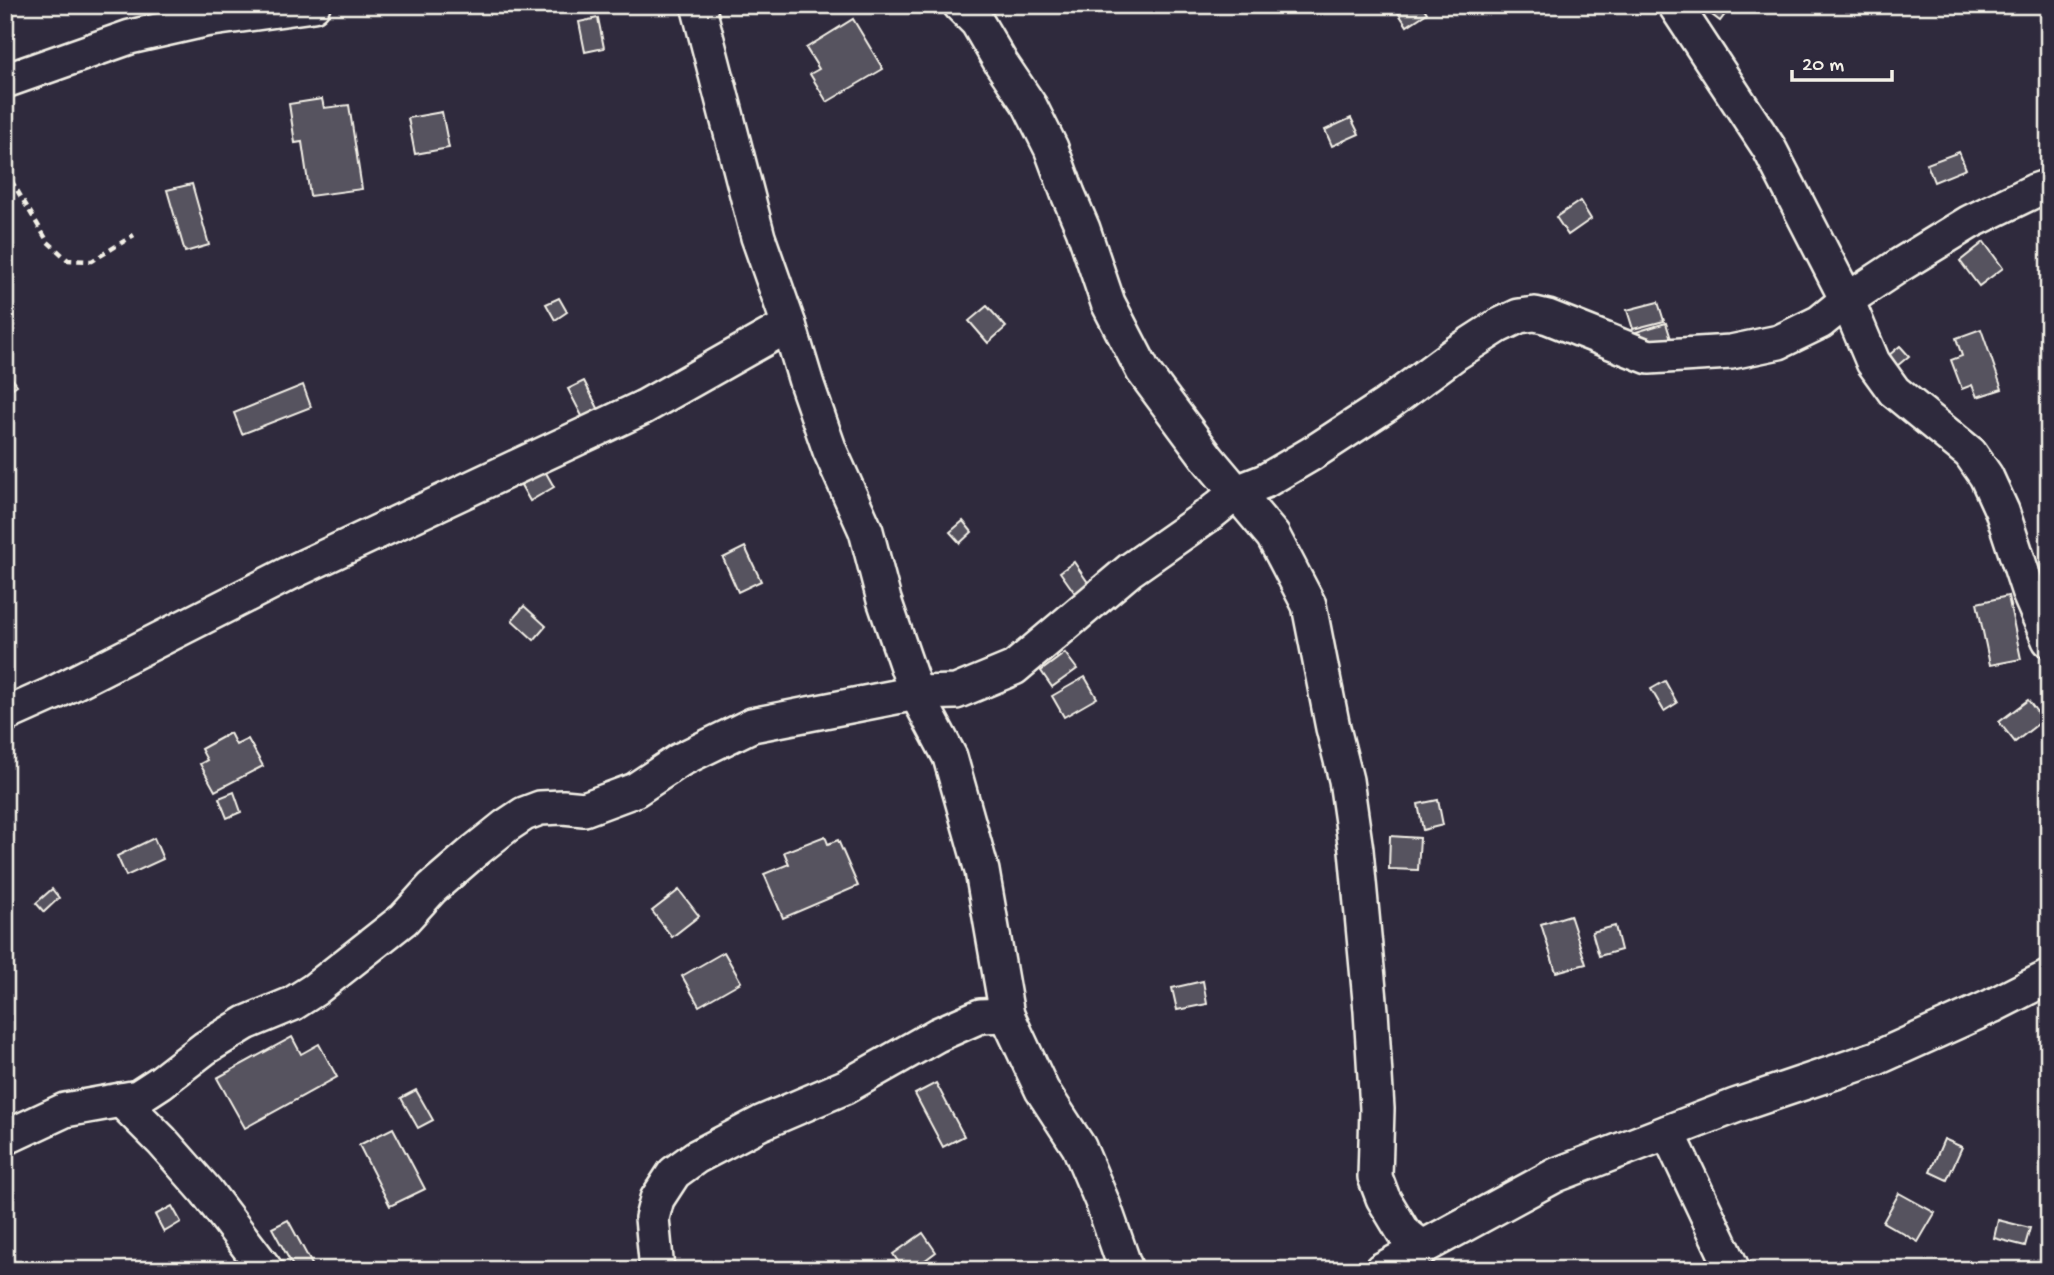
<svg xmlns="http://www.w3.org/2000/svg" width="2054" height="1275" font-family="'Gochi Hand',sans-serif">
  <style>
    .building { fill: #56525f; stroke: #f4f1e8; stroke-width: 2 }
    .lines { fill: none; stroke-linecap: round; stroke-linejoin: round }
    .minor-casing { stroke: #f4f1e8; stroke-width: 38 }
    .path { stroke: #f4f1e8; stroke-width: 4.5; stroke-dasharray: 7 5; stroke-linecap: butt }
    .minor { stroke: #2f2a3d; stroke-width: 33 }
  </style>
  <rect width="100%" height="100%" fill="#2f2a3d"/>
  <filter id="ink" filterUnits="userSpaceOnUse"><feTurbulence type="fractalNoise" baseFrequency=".0143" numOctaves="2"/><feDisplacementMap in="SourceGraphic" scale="14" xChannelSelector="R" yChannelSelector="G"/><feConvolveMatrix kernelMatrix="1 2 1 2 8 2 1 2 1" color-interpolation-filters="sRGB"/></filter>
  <g filter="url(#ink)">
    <!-- building -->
    <g class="building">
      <path d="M1393,5h29l5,8 -20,13z"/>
      <path d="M1707,5h25l-12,16 -16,-12z"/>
      <path d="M598,18l6,30 -19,4 -6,-30z"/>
      <path d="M853,19l30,50 -56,33 -17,-28 9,-5 -13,-21z"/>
      <path d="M322,99l2,9 25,-3 13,84 -52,7 -8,-54 -7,1 -6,-39z"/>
      <path d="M442,112l7,36 -34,6 -7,-36z"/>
      <path d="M1351,118l8,16 -27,12 -7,-16z"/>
      <path d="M1959,152l7,17 -32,13 -7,-18z"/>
      <path d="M192,184l17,61 -24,7 -18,-62z"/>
      <path d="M1580,201l11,18 -23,16 -12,-18z"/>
      <path d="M1984,242l19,26 -24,18 -19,-25z"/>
      <path d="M559,298l8,14 -12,8 -9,-16z"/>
      <path d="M1658,302l6,19 -31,8 -6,-19z"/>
      <path d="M987,306l19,21 -18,16 -19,-22z"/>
      <path d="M1666,323l6,19 -30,9 -6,-19z"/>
      <path d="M1981,329l21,60 -25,8 -5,-12 -10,4 -11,-29 11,-4 -6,-18z"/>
      <path d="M1900,346l9,10 -18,15 -9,-10z"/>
      <path d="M5,369l12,16 -12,8z"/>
      <path d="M584,381l16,31 -16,8 -16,-31z"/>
      <path d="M303,385l8,22 -69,27 -8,-21z"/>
      <path d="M545,471l9,16 -24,14 -9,-16z"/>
      <path d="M963,521l9,11 -12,11 -10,-11z"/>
      <path d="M745,547l16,34 -23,11 -15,-34z"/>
      <path d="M1074,562l19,28 -14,9 -19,-27z"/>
      <path d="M2008,596l13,63 -31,6 -13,-62z"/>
      <path d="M524,606l22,20 -12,14 -22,-20z"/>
      <path d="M1065,653l12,16 -25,18 -11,-16z"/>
      <path d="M1085,677l12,21 -33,19 -12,-21z"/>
      <path d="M1665,681l12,22 -13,8 -13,-22z"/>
      <path d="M2028,700l15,20 -28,22 -16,-20z"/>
      <path d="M230,733l6,12 12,-6 15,27 -48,25 -15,-27 7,-4 -6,-11z"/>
      <path d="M234,792l7,20 -14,6 -8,-20z"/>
      <path d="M1438,800l5,25 -20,5 -5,-26z"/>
      <path d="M825,836l3,8 10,-4 20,46 -75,32 -19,-44 25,-10 -5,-12z"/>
      <path d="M1390,836l30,2 -2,32 -29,-1z"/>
      <path d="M154,838l9,21 -37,17 -9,-20z"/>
      <path d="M52,889l7,9 -15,14 -8,-9z"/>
      <path d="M679,890l20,26 -27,21 -20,-26z"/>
      <path d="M1570,915l16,49 -30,8 -15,-48z"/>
      <path d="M1615,926l6,24 -22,6 -7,-24z"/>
      <path d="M724,952l17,30 -42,24 -17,-30z"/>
      <path d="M1203,981l4,23 -30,6 -5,-22z"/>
      <path d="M292,1037l9,17 18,-10 18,33 -92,51 -28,-50z"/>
      <path d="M936,1083l28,53 -21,11 -28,-53z"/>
      <path d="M416,1090l17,30 -15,8 -17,-30z"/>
      <path d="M393,1128l32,61 -35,17 -31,-61z"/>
      <path d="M1944,1139l18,8 -15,33 -17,-8z"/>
      <path d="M1899,1193l36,20 -17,29 -35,-20z"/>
      <path d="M172,1206l9,16 -17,10 -9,-17z"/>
      <path d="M288,1220l27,50h-20l-23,-42z"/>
      <path d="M1998,1220l32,8 -5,18 -31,-8z"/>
      <path d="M923,1233l13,19 -24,18h-8l-11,-16z"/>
    </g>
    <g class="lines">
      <!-- minor casing -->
      <g class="minor-casing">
        <g id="minor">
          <path d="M698,5l60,232 31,88 18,60 23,66 36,80 18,69 32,93 34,64 32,114 25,144 35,75 37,57 24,57 23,66"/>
          <path d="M960,5l17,17 24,41 29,43 21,42 17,46 15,35 25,74 35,68 66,89 64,76 36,69 24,123 13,52 10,70 15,161 6,98 -2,68 8,21 21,35 19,15"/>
          <path d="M1675,5l94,143 78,152 26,62 21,29 76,62 16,23 16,35 28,85 19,44"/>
          <path d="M5,81l125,-44 75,-17 108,-15"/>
          <path d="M5,715l47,-21 238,-121 354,-166 145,-82"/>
          <path d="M121,1100l41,41 44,50 60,79"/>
          <path d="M1668,1132l65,138"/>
          <path d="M5,1138l60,-28 73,-13 23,-15 44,-34 41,-25 46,-19 22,-14 90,-71 28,-31 44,-38 30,-24 18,-12 16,-6 23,-1 21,2 51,-19 45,-30 72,-35 164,-32 40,-1 58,-24 116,-98 80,-56 27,-22 28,-11 46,-27 75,-49 70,-52 42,-27 21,-10 16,-2 13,3 101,40 82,-5 48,-10 41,-20 27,-22 53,-35 70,-43 64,-31 15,-5"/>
          <path d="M657,1270l-5,-52 5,-19 17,-26 22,-16 65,-34 84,-36 92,-52 43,-19 27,-1"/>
          <path d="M1381,1270l175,-95 179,-69 142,-48 115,-52 57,-29"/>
        </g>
      </g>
      <!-- path -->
      <path class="path" d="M5,170l43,72 20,18 24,1 42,-26"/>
      <!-- minor -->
      <use href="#minor" class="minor"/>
    </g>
  </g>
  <!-- margin -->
  <rect width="2054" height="1275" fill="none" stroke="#2f2a3d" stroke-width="28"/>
  <rect x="14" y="14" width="2026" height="1247" fill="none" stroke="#f4f1e8" stroke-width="2.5" filter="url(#ink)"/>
  <!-- scale -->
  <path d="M1792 70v10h100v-10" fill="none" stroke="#f4f1e8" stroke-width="3.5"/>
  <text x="1802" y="70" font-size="21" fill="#f4f1e8" stroke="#2f2a3d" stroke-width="5" paint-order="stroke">20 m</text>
</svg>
